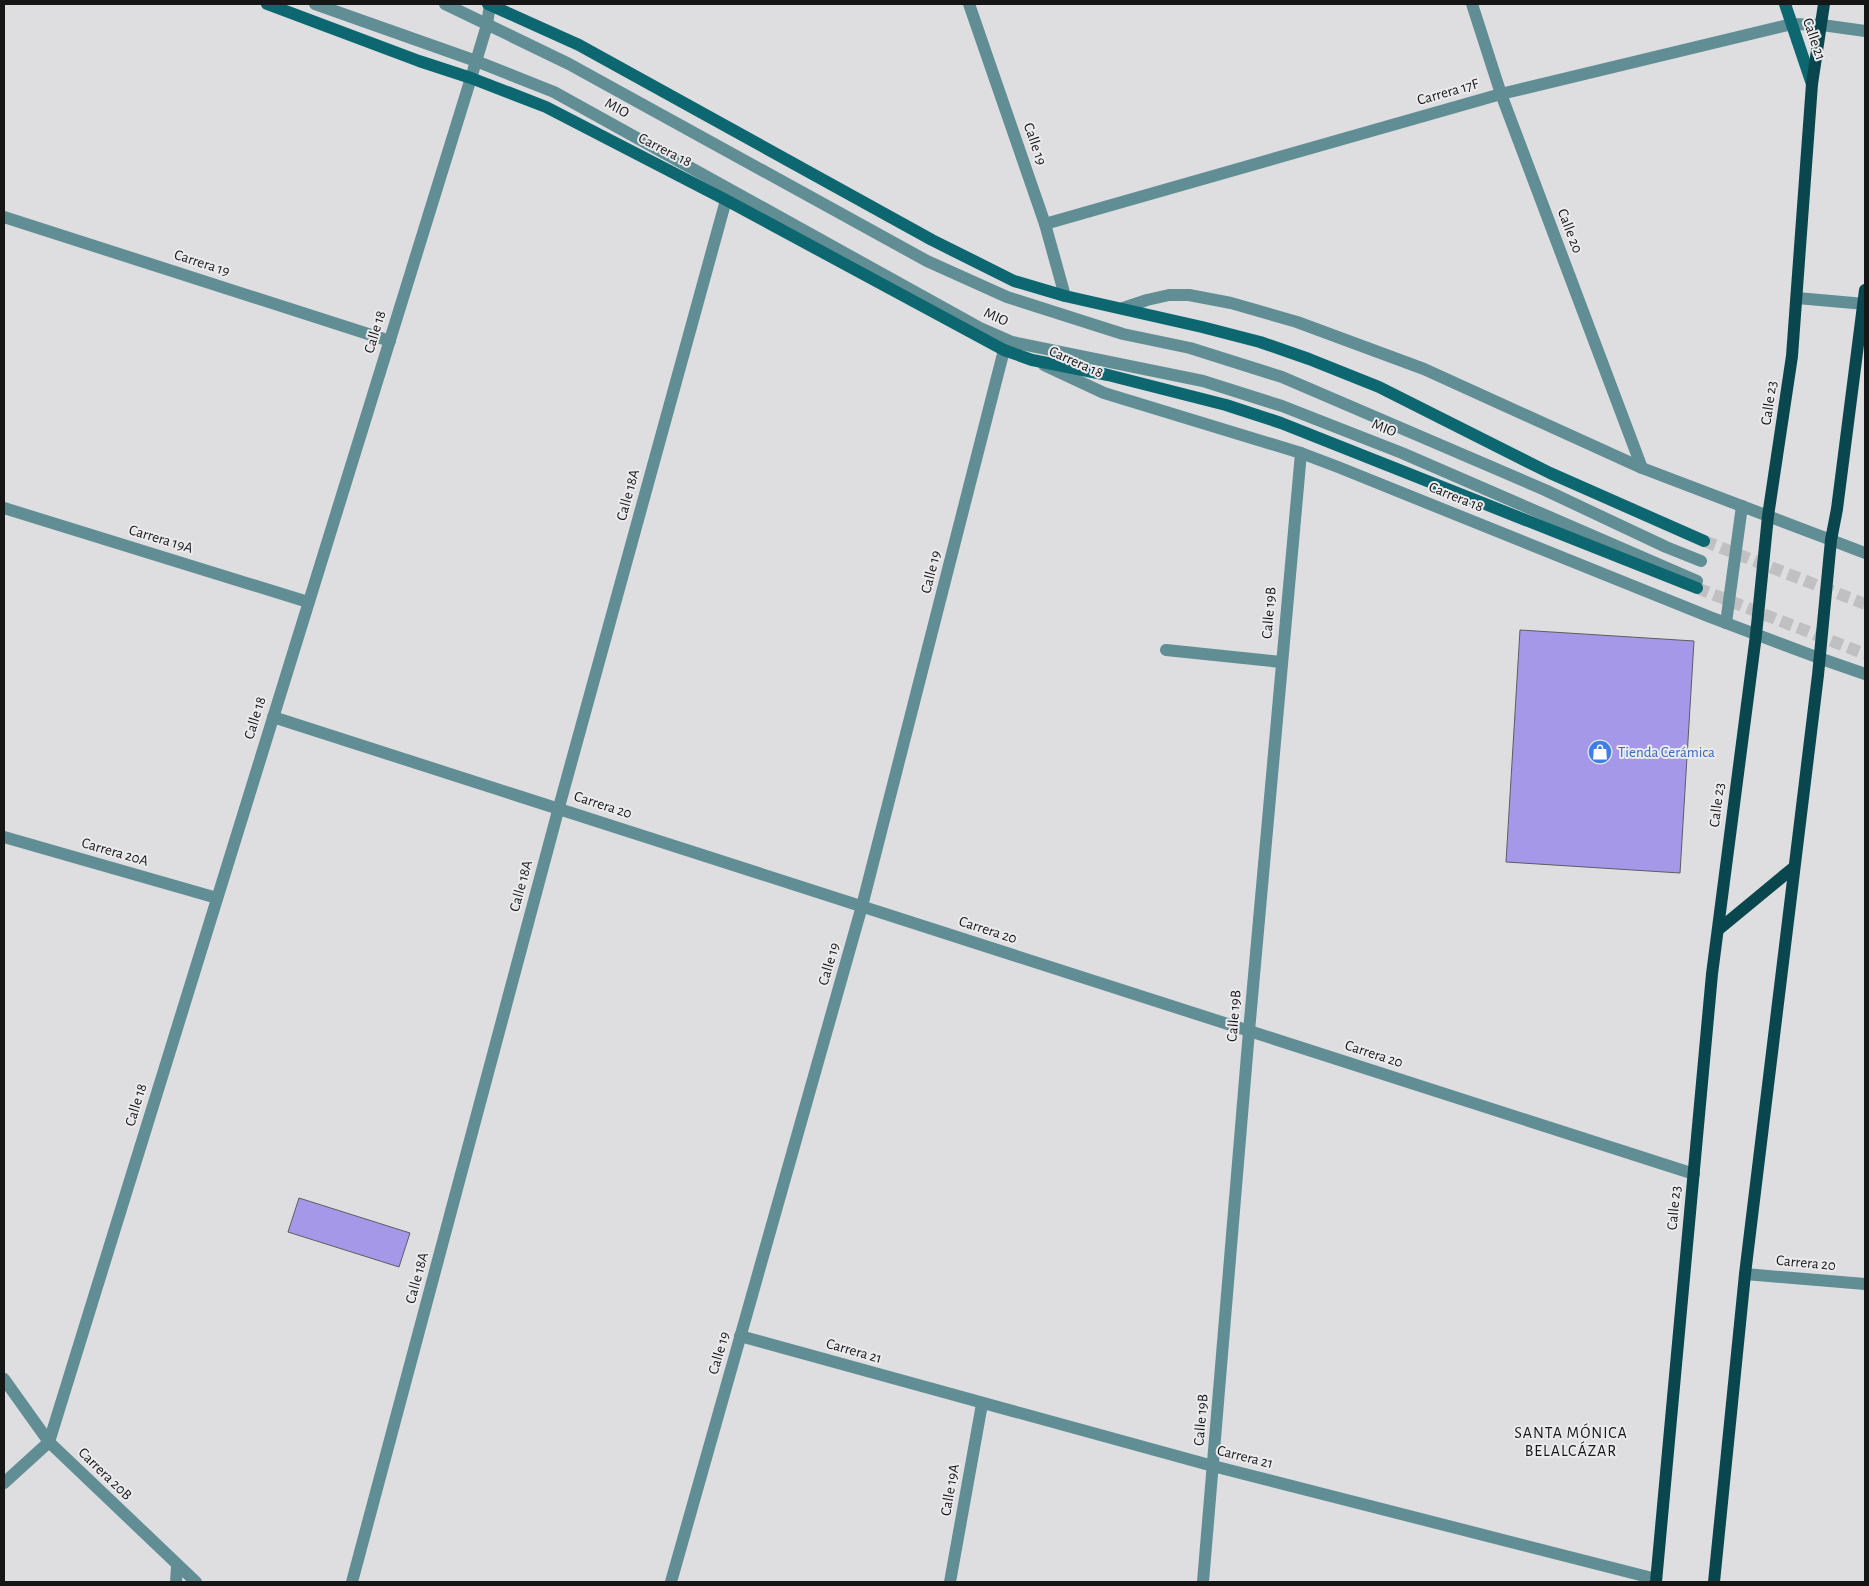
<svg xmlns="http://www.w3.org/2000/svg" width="1869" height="1586" font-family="'Alegreya Sans',sans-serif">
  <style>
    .building { fill: #a698e8; stroke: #5d5d60 }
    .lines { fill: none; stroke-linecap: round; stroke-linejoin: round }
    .secondary-tunnel { stroke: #c0c0c3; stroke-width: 12; stroke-dasharray: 12 6; stroke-linecap: butt }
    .service { stroke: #608e94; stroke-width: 12 }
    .minor { stroke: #608e94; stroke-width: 12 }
    .tertiary { stroke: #608e94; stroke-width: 12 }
    .secondary { stroke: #0c6771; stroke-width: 12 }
    .primary { stroke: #0a464d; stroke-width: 12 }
    .labels { text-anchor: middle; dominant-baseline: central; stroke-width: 4; stroke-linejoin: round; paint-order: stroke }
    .street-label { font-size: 15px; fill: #171617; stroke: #ebebee }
    .shop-label { font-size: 15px; fill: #366cbe; stroke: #ebebee; text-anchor: start }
    .neighbourhood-label { font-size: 16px; letter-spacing: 1px; fill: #171617; stroke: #ebebee }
  </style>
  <rect width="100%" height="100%" fill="#dedee1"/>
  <!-- building -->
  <g class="building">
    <path d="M1520,630l174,11 -14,232 -174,-11z"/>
    <path d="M299,1198l111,35 -11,34 -111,-35z"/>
  </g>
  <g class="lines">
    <!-- secondary-tunnel -->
    <g class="secondary-tunnel">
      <path d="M1704,541l161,63"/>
      <path d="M1697,588l168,66"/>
    </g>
    <!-- service -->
    <g class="service">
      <path d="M315,4l161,57 78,31 426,236 32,14 191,39 79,25 120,47 295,128"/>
      <path d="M445,4l124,60 358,197 80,36 116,37 67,14 92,29 263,113 121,57 35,14"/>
    </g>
    <!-- minor -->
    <g class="minor">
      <path d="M969,4l76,220 20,72"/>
      <path d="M1472,4l29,90 141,374"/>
      <path d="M4,217l386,124"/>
      <path d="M1045,224l456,-130 291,-70 30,1 43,6"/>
      <path d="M1797,298l68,6"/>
      <path d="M4,508l304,94"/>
      <path d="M1831,540l34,13"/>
      <path d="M1166,650l115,12"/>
      <path d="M1819,658l46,16"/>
      <path d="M273,717l1421,457"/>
      <path d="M4,837l213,61"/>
      <path d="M1745,1274l120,10"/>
      <path d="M740,1336l473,130 443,113"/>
      <path d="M4,1379l45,63 147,140"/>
      <path d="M4,1483l45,-41 422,-1364 16,-53 3,-21"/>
      <path d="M176,1582l1,-16"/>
      <path d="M352,1582l207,-775 167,-607"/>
      <path d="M950,1582l32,-178"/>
      <path d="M1203,1582l46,-551 52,-578"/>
    </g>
    <!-- tertiary -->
    <g class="tertiary">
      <path d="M1123,308l24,-8 22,-5h20l42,8 66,19 127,47 218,99 189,72"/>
      <path d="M1044,365l60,28 197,60 37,14 372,150 109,41"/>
      <path d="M1726,623l16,-117"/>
      <path d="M671,1582l191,-676 142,-556"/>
    </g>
    <!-- secondary -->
    <g class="secondary">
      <path d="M267,4l152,57 52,17 75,29 180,93 278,150 28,10 76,15 118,30 55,18 416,165"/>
      <path d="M488,4l91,41 353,195 82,41 51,15 137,31 58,15 49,17 70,28 171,86 154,68"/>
      <path d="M1785,4l27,80"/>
    </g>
    <!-- primary -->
    <g class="primary">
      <path d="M1718,930l75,-62"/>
      <path d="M1656,1582l56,-608 44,-339 12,-119 24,-160 20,-272 12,-80"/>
      <path d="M1714,1582l31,-308 73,-599 13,-135 6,-31 28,-219"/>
    </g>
  </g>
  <!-- icons -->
  <defs>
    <g id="shop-disc" transform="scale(1.25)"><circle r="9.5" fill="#3f7fe0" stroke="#ebebee"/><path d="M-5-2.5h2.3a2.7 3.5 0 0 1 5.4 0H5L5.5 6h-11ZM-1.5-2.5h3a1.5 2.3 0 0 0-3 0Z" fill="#fff"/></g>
  </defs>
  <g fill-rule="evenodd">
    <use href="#shop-disc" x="1600" y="752"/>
  </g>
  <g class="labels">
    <!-- street labels -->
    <g class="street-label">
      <text transform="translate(1814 39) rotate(71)">Calle 21</text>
      <text transform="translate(1448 92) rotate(-16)">Carrera 17F</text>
      <text transform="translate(617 108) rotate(29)">MIO</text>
      <text transform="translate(1035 144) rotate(71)">Calle 19</text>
      <text transform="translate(665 150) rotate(27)">Carrera 18</text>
      <text transform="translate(1570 231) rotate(69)">Calle 20</text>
      <text transform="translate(202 263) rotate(18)">Carrera 19</text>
      <text transform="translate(996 317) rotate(24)">MIO</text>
      <text transform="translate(375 332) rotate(-73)">Calle 18</text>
      <text transform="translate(1076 362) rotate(24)">Carrera 18</text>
      <text transform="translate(1769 403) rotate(-82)">Calle 23</text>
      <text transform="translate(1384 428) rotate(22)">MIO</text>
      <text transform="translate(628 495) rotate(-75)">Calle 18A</text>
      <text transform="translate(1456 497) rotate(22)">Carrera 18</text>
      <text transform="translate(161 539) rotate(17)">Carrera 19A</text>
      <text transform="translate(931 572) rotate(-76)">Calle 19</text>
      <text transform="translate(1269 613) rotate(-85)">Calle 19B</text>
      <text transform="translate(255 718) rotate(-73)">Calle 18</text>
      <text transform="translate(603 805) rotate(18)">Carrera 20</text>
      <text transform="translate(1717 805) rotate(-83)">Calle 23</text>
      <text transform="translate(115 852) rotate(16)">Carrera 20A</text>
      <text transform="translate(521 886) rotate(-75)">Calle 18A</text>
      <text transform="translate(988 930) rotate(18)">Carrera 20</text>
      <text transform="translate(829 964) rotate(-74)">Calle 19</text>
      <text transform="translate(1234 1016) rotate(-85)">Calle 19B</text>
      <text transform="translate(1374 1054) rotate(18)">Carrera 20</text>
      <text transform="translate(136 1105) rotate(-73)">Calle 18</text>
      <text transform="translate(1674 1208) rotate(-85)">Calle 23</text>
      <text transform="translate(1806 1263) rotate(5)">Carrera 20</text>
      <text transform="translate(417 1278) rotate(-75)">Calle 18A</text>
      <text transform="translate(854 1351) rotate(16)">Carrera 21</text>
      <text transform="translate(719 1353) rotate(-74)">Calle 19</text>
      <text transform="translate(1201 1420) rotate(-85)">Calle 19B</text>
      <text transform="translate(1245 1457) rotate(14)">Carrera 21</text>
      <text transform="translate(105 1474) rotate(44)">Carrera 20B</text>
      <text transform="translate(950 1490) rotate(-80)">Calle 19A</text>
    </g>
    <!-- shop labels -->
    <g class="shop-label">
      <text x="1618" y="752">Tienda Cerámica</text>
    </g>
    <!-- neighbourhood labels -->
    <g class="neighbourhood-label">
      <text x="1571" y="1433">SANTA MÓNICA<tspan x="1571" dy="18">BELALCÁZAR</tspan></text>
    </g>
  </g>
  <!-- border -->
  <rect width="1869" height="1586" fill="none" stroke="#171617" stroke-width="10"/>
</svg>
